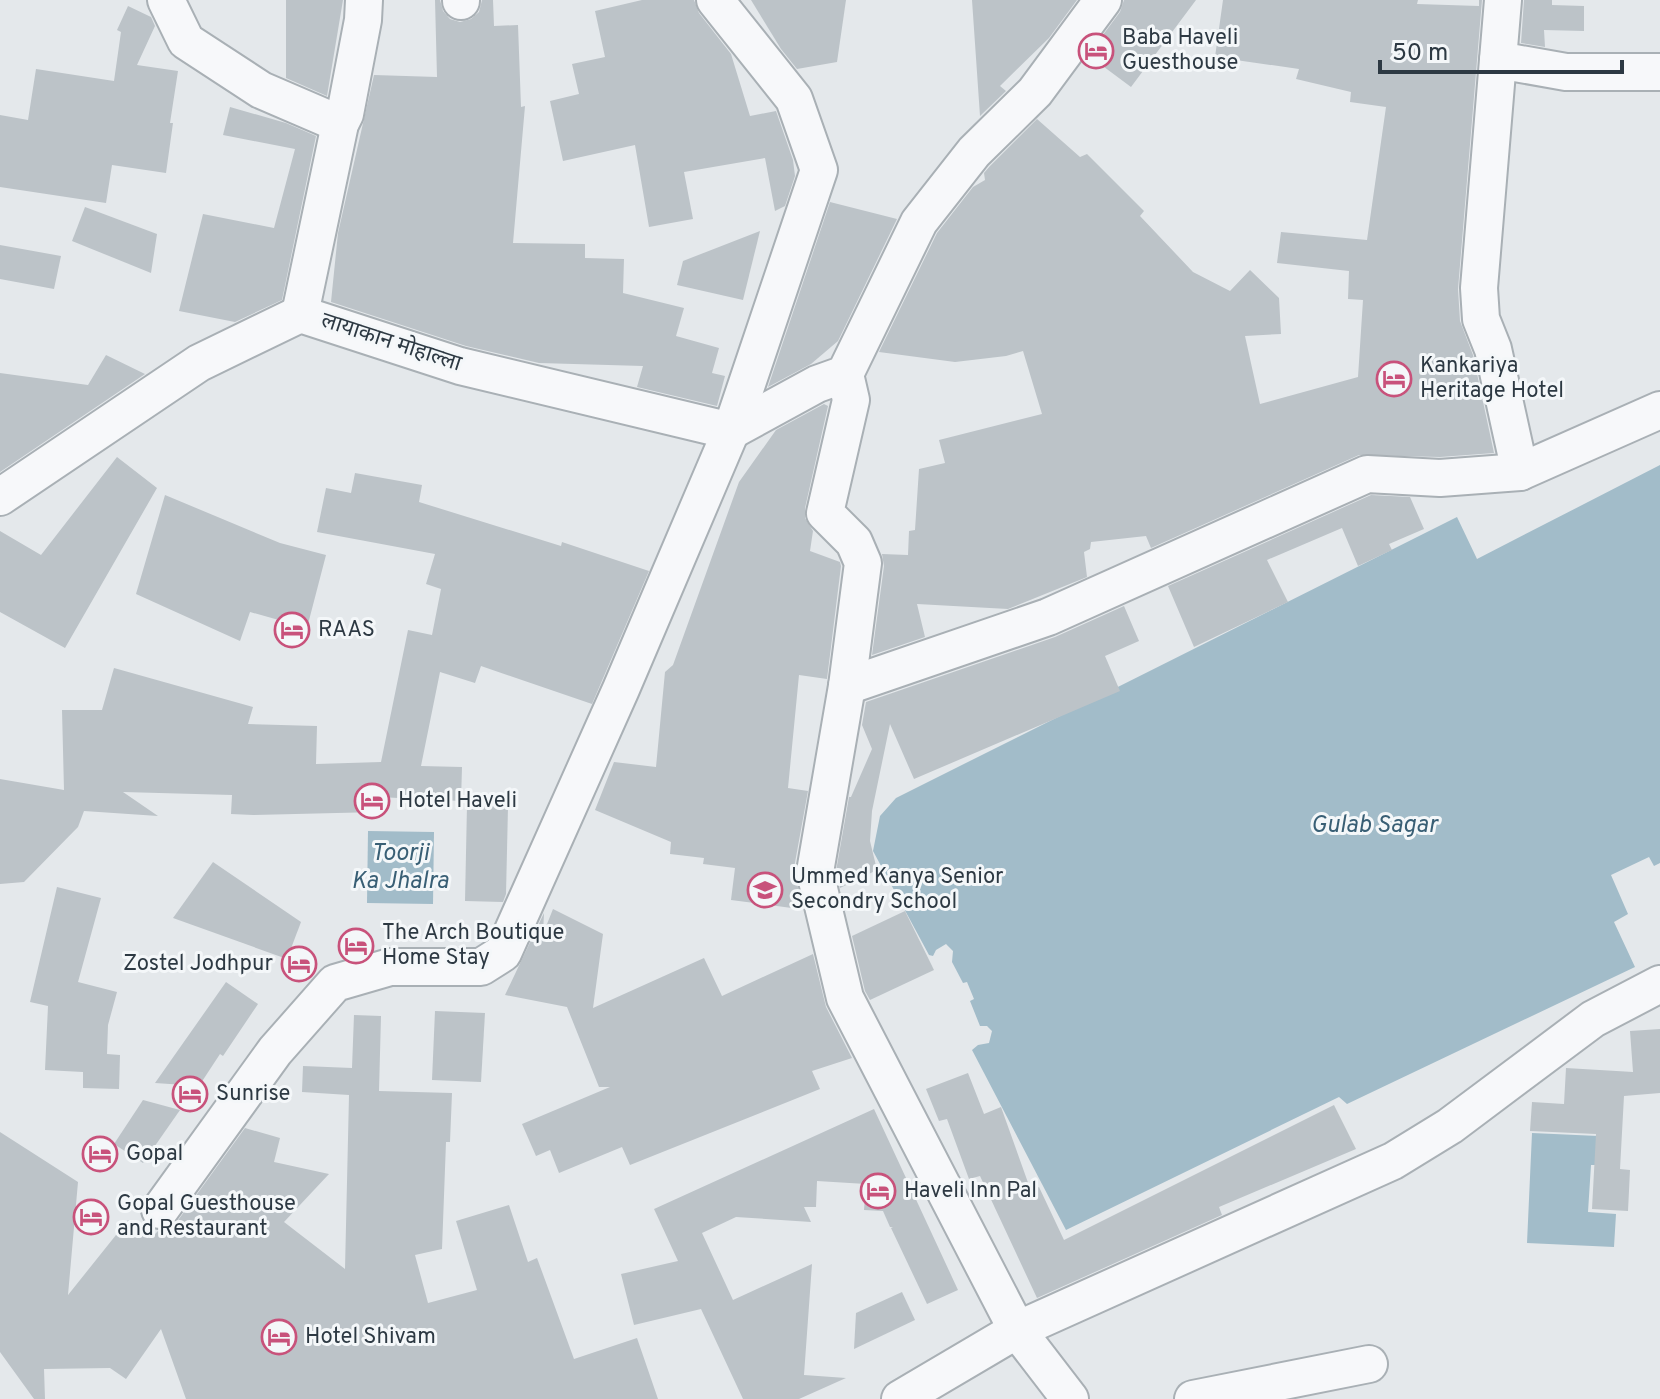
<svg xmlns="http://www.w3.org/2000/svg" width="1660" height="1399" font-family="Overpass,'Noto Sans Devanagari',sans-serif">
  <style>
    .water { fill: #a2bcc9 }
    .building { fill: #bcc3c8 }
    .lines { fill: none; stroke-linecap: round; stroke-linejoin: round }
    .minor-casing { stroke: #a9b0b5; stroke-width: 40 }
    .minor { stroke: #f7f8fa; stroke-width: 36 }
    .labels { text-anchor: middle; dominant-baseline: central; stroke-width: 6; stroke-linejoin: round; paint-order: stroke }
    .poi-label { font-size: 22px; fill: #2d3943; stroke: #f4f7f9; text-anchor: start }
    .street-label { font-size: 22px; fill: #2d3943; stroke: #f4f7f9 }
    .water-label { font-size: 24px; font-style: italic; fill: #395f75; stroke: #f4f7f9 }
  </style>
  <rect width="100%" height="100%" fill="#e4e8eb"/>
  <!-- water -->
  <g class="water">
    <path d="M1660,465v398l-6,3 -5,-9 -38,18 17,39 -14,8 21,45 -288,137 -8,-7 -273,133 -94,-180 6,-5 11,-2 3,-12 -5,-5h-7l-10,-25 4,-2 -7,-17 -4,1 -11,-21 1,-11 -7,-7 -10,6 -3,6 -4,-1 -56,-104 7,-35 16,-18 561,-281 20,42z"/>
    <path d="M368,831l66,1 -1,72 -66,-1z"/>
    <path d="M1532,1133l88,4 -2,28h-27l-3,47 28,2 -2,33 -87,-4z"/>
  </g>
  <!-- building -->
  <g class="building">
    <path d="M286,0h57l-16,96 -41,-18z"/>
    <path d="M435,0h5l3,11 7,8 10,3 11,-3 8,-7 3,-12h11l1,26 24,-1 3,82 4,-1 -12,137 72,1v14l39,1 -1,34 61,15 -8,28 43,12 -7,25 13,3 -8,30 -80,-19 6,-21 -104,-3 -73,-17 -135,-44 7,-69 36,-158 63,2z"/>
    <path d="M642,0h52l5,13 32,41 19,62 26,-5 17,49 2,16 -10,30 -10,5 -10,-53 -81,14 9,47 -44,8 -14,-82 -72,16 -13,-60 29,-7 -7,-30 33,-7 -10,-46z"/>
    <path d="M751,0h95l-9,62 -40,7 -16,-20z"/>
    <path d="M972,0h105l-28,38 -49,48 6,5 -26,25z"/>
    <path d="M1124,0h72l-65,87 -43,-32 32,-43z"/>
    <path d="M1223,0h195l-1,4 62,2v-6h3l-24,289 2,32 13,34 21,98 -54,4 -81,-2 -208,93 -5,-12 -55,6 -1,7 -6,3 3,25 -79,32 -91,-5 8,33 -53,18 12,-89 -2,-12 26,1 1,-24 6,-1 4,-61 26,-6 -6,-23 103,-26 -19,-63 -17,5 -51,6 -76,-10 58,-119 36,-46 12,-7 -1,-7 6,-7 47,-47 43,38 7,-3 57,57 -4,5 53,56 37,19 20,-21 29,28 2,36 -36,2 15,68 98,-27 5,-77 -15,-1 1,-28 -72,-8 4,-31 86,8 19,-133 -36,-5 1,-10 -55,-13 3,-10 -84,-12z"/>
    <path d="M1524,0h28v5l32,1v25l-40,-1 1,17 -24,-4z"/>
    <path d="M128,6l23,11 4,9 -18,39 41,6 -8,52h3l-7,50 -54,-8 -6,38 -106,-16v-72l28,5 8,-51 78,12 7,-49 -4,-2z"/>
    <path d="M230,107l56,16 30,13 -34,164 -47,22 -56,-11 24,-97 71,14 21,-79 -72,-14z"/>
    <path d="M830,202l67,17 -59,122 -27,23 -43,23z"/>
    <path d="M85,207l72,27 -6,39 -79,-32z"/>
    <path d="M760,231l-17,69 -66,-15 6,-24z"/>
    <path d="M0,245l61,11 -7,33 -54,-10z"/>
    <path d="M106,355l39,19 -145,98v-99l88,12z"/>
    <path d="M824,404l4,2 -23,102v10l8,13 -3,20 30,11 1,4 -14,113 -28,-4 -11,113 20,3 -14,77 8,39 -3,2 -68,-9 4,-32 -32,-4 1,-6 -34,-4 1,-12 -76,-32 19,-48 42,5 9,-95 8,-7 66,-183 37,-52z"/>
    <path d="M117,457l40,31 -92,160 -65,-36v-81l41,24z"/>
    <path d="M355,473l67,12 -3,17 142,44 1,-4 87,29 -57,133 -111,-38 -6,17 -35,-11 -19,94 41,1 -1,34 -83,-4v15l-125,3 -22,-1 1,-19 -109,-3 35,24 -74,-5 -6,16 -54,55 -24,2v-105l64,11 -2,-80h40l12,-42 139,39 -5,17 69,2 -1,38 65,-2 27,-132 24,5 9,-46 -15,-5 9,-30 -118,-22 9,-44 25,5z"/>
    <path d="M165,495l115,48 46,12 -19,73 -57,-16 -10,29 -104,-47z"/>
    <path d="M1371,495l39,2 14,32 -35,15 3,6 -34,16 -16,-38 -75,32 21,42 -94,45 -26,-61z"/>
    <path d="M1124,606l15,35 -34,15 15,35 -206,88 -24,-55 -18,87 -2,30 7,29 -37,18 -4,-17 13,-74h2l21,-48 -10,-24 4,-23 189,-65z"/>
    <path d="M467,805l41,2 -2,87 -3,8 -38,-1z"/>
    <path d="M213,862l88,60 -14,37 -114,-41z"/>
    <path d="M57,887l44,11 -23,84 39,10 -9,33 -1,29 13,1 -1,34 -36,-1v-16l-38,-2 3,-64 -18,-4z"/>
    <path d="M553,909l50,25 -10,74 111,-50 18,38 91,-42 13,53 26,51 -40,13 8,18 -190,76 -8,-18 -63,26 -9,-23 -14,6 -14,-32 88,-37h-11l-32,-80 -62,-12 39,-82 -1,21z"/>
    <path d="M905,911l29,59 -64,30 -5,-9 -13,-55z"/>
    <path d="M226,982l32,22 -35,52 -3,-2 -21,32 -44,-3z"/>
    <path d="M435,1011l50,2 -4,69 -49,-2z"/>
    <path d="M354,1015l27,1 -2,75 73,2 -2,49h-4l-4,107 -27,6 13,48 49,-13 -21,-69 53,-16 19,57 9,-4 37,101 63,-21 21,61h-472l-25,-70 -35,50 -16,-11 -66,1 1,30h-11l-34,-47v-220l78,50 -10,113 60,-75 25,16 5,-5 10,-2 8,-6 69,-95 35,10 -6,24 55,12 -45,48 61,47 4,-174 -47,-3 1,-26 49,2z"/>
    <path d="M1660,1029v64l-36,3 -4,73 10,1 -2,41 -36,-2 4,-75 -66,-3 2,-29 32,2 2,-36 67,4 -3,-41z"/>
    <path d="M968,1073l16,41 17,-7 30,84 8,-4 25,53 270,-135 22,44 -137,58 3,8 -185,83 -57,-122 -11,3 -22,-60 -8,2 -13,-32z"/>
    <path d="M143,1100l37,10 -37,53 -29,-19z"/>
    <path d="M874,1109l84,181 -31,14 -36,-76 2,-1h-3l-7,-16 -19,-1 2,-26 -49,-3 -1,26h-12l7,15 -75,-5 -34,16 31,67 79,-36 -8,111 42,3 -47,21h-56l-42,-90 -67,16 -13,-51 57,-13 -24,-52z"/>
    <path d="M902,1292l13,28 -61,29 2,-36z"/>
  </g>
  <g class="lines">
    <!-- minor casing -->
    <g class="minor-casing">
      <g id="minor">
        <path d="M166,0l20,41 75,49 79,34"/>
        <path d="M1503,0l-24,288 2,31 12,30 27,123"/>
        <path d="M461,1v-1"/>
        <path d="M1498,60l68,12h94"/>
        <path d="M300,314l40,-190 5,-10 18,-94 1,-20"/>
        <path d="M845,374l6,26 -26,113 29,29 9,21 -16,123 -32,186 30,126 172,332 53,69"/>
        <path d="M731,431l86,-47 28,-10 74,-152 55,-70 61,-60 68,-92"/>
        <path d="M0,497l199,-134 101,-49 160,52 271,65"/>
        <path d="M847,686l201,-69 319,-143 73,4 80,-6 140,-62"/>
        <path d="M160,1210l115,-159 60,-68 55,-16h91l22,-14 118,-264 110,-258 88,-261 -25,-71 -79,-99"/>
        <path d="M900,1399l117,-69 376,-169 57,-35 143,-107 67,-35"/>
        <path d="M1193,1399l176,-35"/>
      </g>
    </g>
    <!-- minor -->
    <use href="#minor" class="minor"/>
  </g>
  <!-- icons -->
  <defs>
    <g id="hotel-ring" transform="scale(1.8)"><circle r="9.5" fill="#f4f7f9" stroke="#c8527b" stroke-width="1.5"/><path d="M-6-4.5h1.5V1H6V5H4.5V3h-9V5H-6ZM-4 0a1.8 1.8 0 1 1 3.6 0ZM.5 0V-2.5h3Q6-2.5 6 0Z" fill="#c8527b"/></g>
    <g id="school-ring" transform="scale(1.8)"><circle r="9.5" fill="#f4f7f9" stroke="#c8527b" stroke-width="1.5"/><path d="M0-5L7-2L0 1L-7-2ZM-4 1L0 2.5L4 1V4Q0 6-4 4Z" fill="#c8527b"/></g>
  </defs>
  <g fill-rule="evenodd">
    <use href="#hotel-ring" x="1096" y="51"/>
    <use href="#hotel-ring" x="1394" y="379"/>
    <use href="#hotel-ring" x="292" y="630"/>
    <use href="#hotel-ring" x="372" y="801"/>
    <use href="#school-ring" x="765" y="890"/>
    <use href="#hotel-ring" x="356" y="946"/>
    <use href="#hotel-ring" x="299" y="964"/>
    <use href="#hotel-ring" x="190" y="1094"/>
    <use href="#hotel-ring" x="100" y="1154"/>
    <use href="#hotel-ring" x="878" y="1191"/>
    <use href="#hotel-ring" x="91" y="1217"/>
    <use href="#hotel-ring" x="279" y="1337"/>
  </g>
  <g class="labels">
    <!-- poi labels -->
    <g class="poi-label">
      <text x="1122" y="38">Baba Haveli<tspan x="1122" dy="25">Guesthouse</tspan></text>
      <text x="1420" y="366">Kankariya<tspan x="1420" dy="25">Heritage Hotel</tspan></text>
      <text x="318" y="630">RAAS</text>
      <text x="398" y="801">Hotel Haveli</text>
      <text x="791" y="877">Ummed Kanya Senior<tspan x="791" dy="25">Secondry School</tspan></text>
      <text x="382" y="933">The Arch Boutique<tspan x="382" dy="25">Home Stay</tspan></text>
      <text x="273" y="964" text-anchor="end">Zostel Jodhpur</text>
      <text x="216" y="1094">Sunrise</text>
      <text x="126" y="1154">Gopal</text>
      <text x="904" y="1191">Haveli Inn Pal</text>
      <text x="117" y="1204">Gopal Guesthouse<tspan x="117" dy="25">and Restaurant</tspan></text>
      <text x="305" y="1337">Hotel Shivam</text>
    </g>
    <!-- street labels -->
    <g class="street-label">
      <text transform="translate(391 343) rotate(18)">लायाकान मोहाल्ला</text>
    </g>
    <!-- water labels -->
    <g class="water-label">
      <text x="1374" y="826">Gulab Sagar</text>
      <text x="400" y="854">Toorji<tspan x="400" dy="28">Ka Jhalra</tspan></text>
    </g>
  </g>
  <!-- scale -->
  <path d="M1380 60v12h242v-12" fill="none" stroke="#2d3943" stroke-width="4"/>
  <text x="1392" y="60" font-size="24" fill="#2d3943" stroke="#f4f7f9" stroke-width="6" paint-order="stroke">50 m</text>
</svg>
